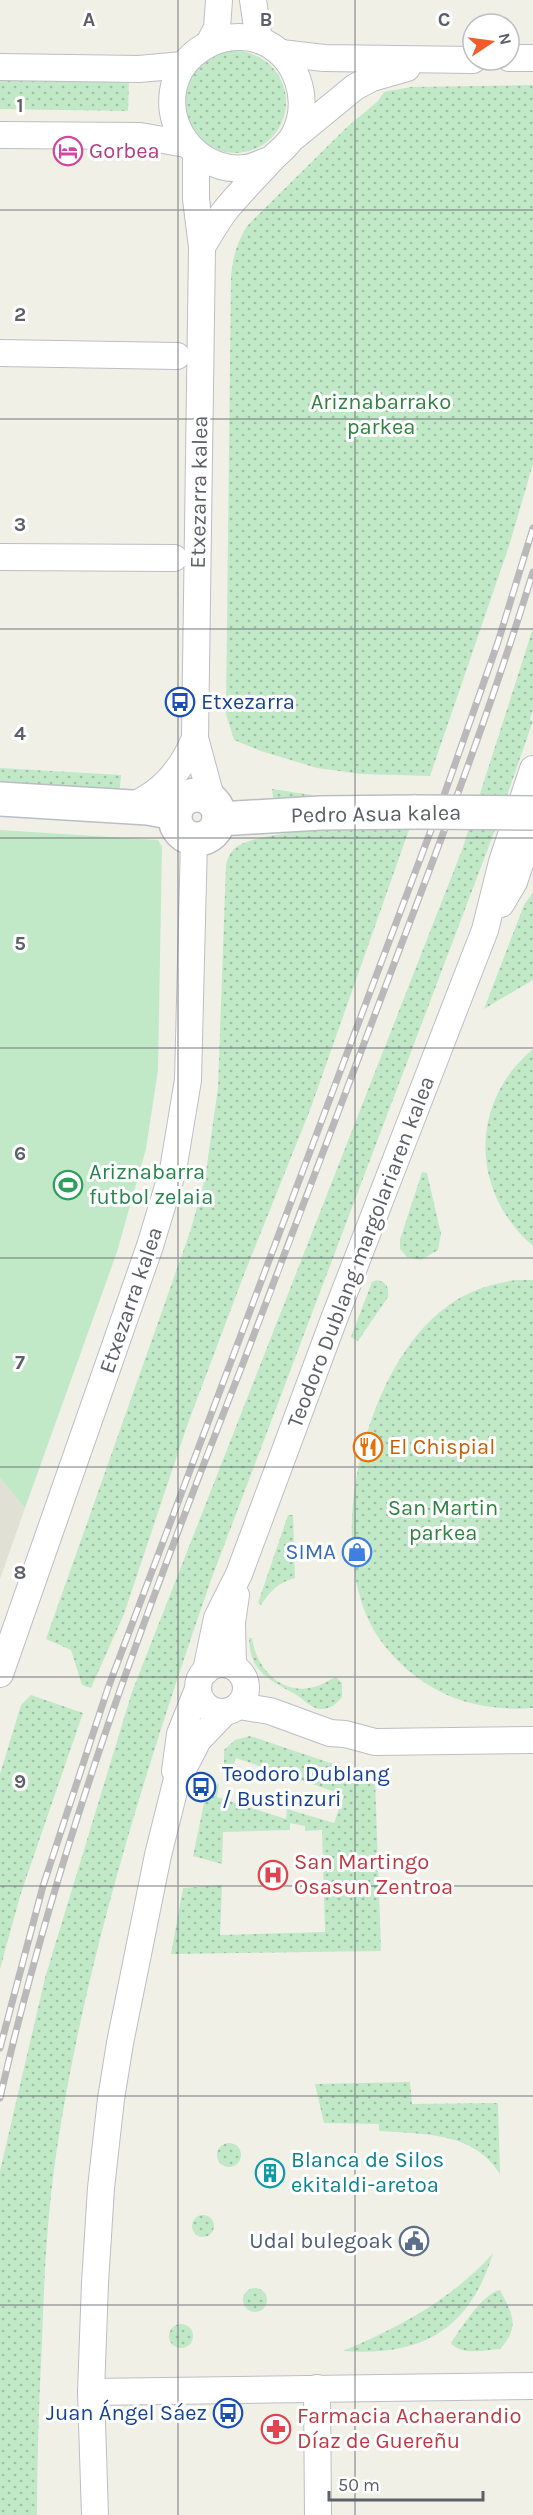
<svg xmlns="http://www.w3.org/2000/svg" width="533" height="2515" font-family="Karla,sans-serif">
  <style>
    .education { fill: #e1e0d4 }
    .grass { fill: url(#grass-dots) }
    .pitch { fill: #c1e9c8 }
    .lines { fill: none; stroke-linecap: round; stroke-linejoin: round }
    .street-casing { stroke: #bdbec5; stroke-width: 28 }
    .secondary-casing { stroke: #bbbdc4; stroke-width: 36 }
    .street { stroke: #fff; stroke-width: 26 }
    .secondary { stroke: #fff; stroke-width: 33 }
    .rail-casing { stroke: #b9b9ba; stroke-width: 7 }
    .rail { stroke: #fff; stroke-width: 4.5; stroke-dasharray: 14; stroke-linecap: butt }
    .secondary-bridge-casing { stroke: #bbbdc4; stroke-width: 36; stroke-linecap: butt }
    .secondary-bridge { stroke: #fff; stroke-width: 33 }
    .grid { fill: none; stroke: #5d6067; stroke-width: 1.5; stroke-opacity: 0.55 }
    .labels { text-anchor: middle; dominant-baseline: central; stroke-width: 6; stroke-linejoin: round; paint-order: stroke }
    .hotel-label { font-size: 22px; fill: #b23c85; stroke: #fff; text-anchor: start }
    .park-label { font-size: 22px; fill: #308342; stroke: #fff }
    .street-label { font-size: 22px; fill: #5d6067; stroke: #fff }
    .transit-label { font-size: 22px; fill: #164399; stroke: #fff; text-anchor: start }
    .leisure-label { font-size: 22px; fill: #27864d; stroke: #fff; text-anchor: start }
    .food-label { font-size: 22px; fill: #c56008; stroke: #fff; text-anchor: start }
    .shop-label { font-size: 22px; fill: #366cbe; stroke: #fff; text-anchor: end }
    .health-label { font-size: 22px; fill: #be3a42; stroke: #fff; text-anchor: start }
    .culture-label { font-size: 22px; fill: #0d838f; stroke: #fff; text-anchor: start }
    .service-label { font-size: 22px; fill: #4e5e75; stroke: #fff; text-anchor: end }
    .grid-label { font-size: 20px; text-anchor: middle; font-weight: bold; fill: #5d6067; stroke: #fff; stroke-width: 6; stroke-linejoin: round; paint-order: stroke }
  </style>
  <defs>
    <pattern id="grass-dots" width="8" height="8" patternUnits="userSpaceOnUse" patternTransform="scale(1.5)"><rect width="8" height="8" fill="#c1e9c8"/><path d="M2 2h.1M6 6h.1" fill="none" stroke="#a0c0a6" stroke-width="1.8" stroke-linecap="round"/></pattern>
  </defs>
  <rect width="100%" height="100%" fill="#f0f0e6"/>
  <!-- education -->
  <path class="education" d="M0,1478l25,30 -25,71z"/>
  <!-- grass -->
  <g class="grass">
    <circle cx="235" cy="102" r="51"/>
    <path d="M0,77l129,2 -1,32 -128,-2z"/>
    <path d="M533,85v379l-24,82 -79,230 -69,-2 -44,-6 -56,-17 -27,-11 -8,-26 5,-438c2,-20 6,-33 16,-50l99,-98 32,-27 6,-9 27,-5z"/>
    <path d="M533,628v81l-3,11 3,1 -38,109 -284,750c-65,188 -126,379 -155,575 -9,62 -12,125 -14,187 -3,58 -5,115 -5,173h-37v-344l45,-193 87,-286 330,-842z"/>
    <path d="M0,768l121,7 -2,22 -119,-7z"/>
    <path d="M272,789l40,6v5l-38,3z"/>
    <path d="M352,827h58l-100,283 -65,162 -57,151 -64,191 -33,74 -9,-3 -11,-35 -25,-11 144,-407 15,-53 13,-91 8,-223c2,-8 5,-15 12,-19 21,-13 88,-17 114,-19z"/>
    <path d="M533,892v88l-49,29 40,-104z"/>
    <path d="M533,1049v197c-63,-54 -64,-144 0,-197z"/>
    <path d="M422,1172l5,1 14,61 -3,16 -17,10 -14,-3 -7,-8v-9z"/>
    <path d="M377,1280c10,2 12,8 11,17l-30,44 -7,-4 21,-55z"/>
    <path d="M517,1280h16v428c-38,3 -76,-4 -108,-25 -24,-16 -45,-38 -57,-64 -39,-86 -4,-236 64,-300 24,-23 52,-35 85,-39z"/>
    <path d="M288,1515h5l2,63c-17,5 -24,12 -34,27l-3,-2z"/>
    <path d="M249,1638h3c4,30 29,58 62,49 8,-2 15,-7 22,-10l6,6v14c-6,7 -11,12 -20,12 -8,1 -17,-8 -24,-13 -27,-16 -48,-22 -49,-58z"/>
    <path d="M31,1695l52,18 -62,180 -21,76v-195l21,-69z"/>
    <path d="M250,1736l125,42 6,173 -210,3 12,-66 39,-3 -2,50 105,-3 -3,-102 -17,1v-5l-15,-3v7l-67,2 -1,32 -29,-8 14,-67 7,-6 5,1 -2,13 69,22 1,-10 47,14 10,-28 -108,-37 -3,8 -9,-1v-15l11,-10z"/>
    <path d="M410,2082l2,22 86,-1 2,71c-26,-42 -76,-40 -121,-43v-7l-55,-1 -9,-39z"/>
    <circle cx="229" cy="2155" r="12"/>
    <circle cx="203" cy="2226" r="11"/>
    <path d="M493,2253c-23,77 -72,104 -150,98 55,-23 111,-53 150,-98z"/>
    <circle cx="255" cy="2300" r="12"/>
    <path d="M500,2290c12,24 21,36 0,59 -15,1 -39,7 -49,-6 10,-15 32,-50 49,-53z"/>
    <circle cx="181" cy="2336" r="12"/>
  </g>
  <!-- pitch -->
  <path class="pitch" d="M0,830l158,10 4,7 -4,223 -12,79 -29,103 -92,256 -25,-30z"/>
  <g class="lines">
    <!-- street casing -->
    <g class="street-casing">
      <g id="street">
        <path d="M253,0l6,40"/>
        <path d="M209,43l8,-15 2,-28"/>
        <path d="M281,53l43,5 149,2"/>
        <path d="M509,58h24"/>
        <path d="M0,67l139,2 44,-4"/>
        <path d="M0,135l140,1 46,8"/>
        <path d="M294,137l61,-50 17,-9 35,-10"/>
        <path d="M196,154v45l6,48 -7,491 17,63"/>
        <path d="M202,247c7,-12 14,-24 22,-35 14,-18 31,-34 46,-51 7,-8 19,-16 24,-26 18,-35 3,-81 -35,-95 -36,-12 -80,12 -86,51 -7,43 30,82 73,77 9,-1 18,-7 26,-9"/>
        <path d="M0,353l177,3"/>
        <path d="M0,557l174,1"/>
        <path d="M128,807c33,-12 54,-37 67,-69"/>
        <path d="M501,904l13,-22 19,-57"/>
        <circle cx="222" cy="1688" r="24"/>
        <path d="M233,1666l-1,-44 4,-27"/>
        <path d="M206,1671l11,-53 22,-44 95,-255 151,-389 17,-68 31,-93"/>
        <path d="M0,1674l150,-428 23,-76 15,-90 6,-240"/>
        <path d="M239,1706l31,5 60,22 15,1 30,8 158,-2"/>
        <path d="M175,1771l5,-37 18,-45"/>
        <path d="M317,2388l1,127"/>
        <path d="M91,2392l442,-6"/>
        <path d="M95,2515l-4,-123 4,-109 6,-95 10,-89 9,-56 38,-188 18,-72 22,-43 26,-27"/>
      </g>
    </g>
    <!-- secondary casing -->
    <g class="secondary-casing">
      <g id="secondary">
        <circle cx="197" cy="817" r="22"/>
        <path d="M0,799l148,9 27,5"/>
        <path d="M219,819l101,-6 96,-1"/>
      </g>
    </g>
    <!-- street -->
    <use href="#street" class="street"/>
    <!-- secondary -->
    <use href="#secondary" class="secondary"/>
    <!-- rail casing -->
    <g class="rail-casing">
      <g id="rail">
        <path d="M0,2048l43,-162 65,-198 334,-887 56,-159 35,-114"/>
        <path d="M0,2098c57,-251 148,-493 242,-732 49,-127 96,-254 144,-381 52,-137 104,-273 147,-413"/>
      </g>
    </g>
    <!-- rail -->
    <use href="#rail" class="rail"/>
    <!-- secondary-bridge casing -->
    <g class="secondary-bridge-casing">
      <path id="secondary-bridge" d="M416,812l117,1"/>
    </g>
    <!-- secondary-bridge -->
    <use href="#secondary-bridge" class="secondary-bridge"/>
  </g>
  <!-- grid -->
  <path class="grid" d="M178,0v2515M355,0v2515M0,210h533M0,419h533M0,629h533M0,838h533M0,1048h533M0,1258h533M0,1467h533M0,1677h533M0,1886h533M0,2096h533M0,2305h533"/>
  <!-- icons -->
  <defs>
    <g id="hotel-ring" transform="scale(1.5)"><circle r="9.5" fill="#fff" stroke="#d1479c" stroke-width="1.5"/><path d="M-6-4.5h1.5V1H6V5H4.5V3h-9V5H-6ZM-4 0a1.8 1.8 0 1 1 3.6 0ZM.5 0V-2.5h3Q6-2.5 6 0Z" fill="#d1479c"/></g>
    <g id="bus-ring" transform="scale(1.5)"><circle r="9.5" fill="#fff" stroke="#1a4fb4" stroke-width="1.5"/><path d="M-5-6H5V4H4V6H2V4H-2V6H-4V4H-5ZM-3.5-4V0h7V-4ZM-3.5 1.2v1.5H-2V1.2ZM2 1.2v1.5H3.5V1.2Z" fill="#1a4fb4"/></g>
    <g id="stadium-ring" transform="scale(1.5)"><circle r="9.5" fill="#fff" stroke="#2e9e5b" stroke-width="1.5"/><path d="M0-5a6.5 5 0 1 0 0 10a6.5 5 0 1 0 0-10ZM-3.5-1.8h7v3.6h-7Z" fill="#2e9e5b"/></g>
    <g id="restaurant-ring" transform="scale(1.5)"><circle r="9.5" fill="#fff" stroke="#e8710a" stroke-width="1.5"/><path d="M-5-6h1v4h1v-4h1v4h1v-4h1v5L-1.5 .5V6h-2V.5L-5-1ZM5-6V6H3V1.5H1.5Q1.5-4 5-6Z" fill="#e8710a"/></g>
    <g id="shop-ring" transform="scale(1.5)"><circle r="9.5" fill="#fff" stroke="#3f7fe0" stroke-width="1.5"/><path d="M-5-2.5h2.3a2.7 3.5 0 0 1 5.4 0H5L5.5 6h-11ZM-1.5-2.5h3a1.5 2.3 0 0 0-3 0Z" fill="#3f7fe0"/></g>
    <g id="hospital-ring" transform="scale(1.5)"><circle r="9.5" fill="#fff" stroke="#e0444e" stroke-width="1.5"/><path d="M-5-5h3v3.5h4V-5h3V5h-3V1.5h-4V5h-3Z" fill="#e0444e"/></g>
    <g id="building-ring" transform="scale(1.5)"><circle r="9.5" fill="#fff" stroke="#0f9aa8" stroke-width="1.5"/><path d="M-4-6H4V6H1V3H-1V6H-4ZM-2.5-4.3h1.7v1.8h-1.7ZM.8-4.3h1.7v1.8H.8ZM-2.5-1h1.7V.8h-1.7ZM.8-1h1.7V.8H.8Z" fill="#0f9aa8"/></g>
    <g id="civic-ring" transform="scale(1.5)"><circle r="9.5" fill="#fff" stroke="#5c6f8a" stroke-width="1.5"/><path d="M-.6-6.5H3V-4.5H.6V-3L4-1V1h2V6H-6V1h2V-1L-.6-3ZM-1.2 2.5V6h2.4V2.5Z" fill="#5c6f8a"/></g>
    <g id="pharmacy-ring" transform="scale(1.5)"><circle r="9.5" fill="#fff" stroke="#e0444e" stroke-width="1.5"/><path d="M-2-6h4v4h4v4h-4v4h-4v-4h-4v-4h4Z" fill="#e0444e"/></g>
  </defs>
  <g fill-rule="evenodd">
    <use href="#hotel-ring" x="68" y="151"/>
    <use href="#bus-ring" x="180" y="702"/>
    <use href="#stadium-ring" x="68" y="1185"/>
    <use href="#restaurant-ring" x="368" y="1447"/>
    <use href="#shop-ring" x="357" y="1552"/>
    <use href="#bus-ring" x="201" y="1787"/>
    <use href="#hospital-ring" x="273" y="1875"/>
    <use href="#building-ring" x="270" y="2173"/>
    <use href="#civic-ring" x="414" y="2241"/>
    <use href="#bus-ring" x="228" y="2413"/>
    <use href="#pharmacy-ring" x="276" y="2429"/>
  </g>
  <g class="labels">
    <!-- hotel labels -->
    <g class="hotel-label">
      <text x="89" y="151">Gorbea</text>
    </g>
    <!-- park labels -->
    <g class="park-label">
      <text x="381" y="402">Ariznabarrako<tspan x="381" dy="25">parkea</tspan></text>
      <text x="443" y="1508">San Martin<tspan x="443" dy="25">parkea</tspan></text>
    </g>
    <!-- street labels -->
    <g class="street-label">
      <text transform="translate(199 492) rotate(-89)">Etxezarra kalea</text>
      <text transform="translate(376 814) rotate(-1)">Pedro Asua kalea</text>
      <text transform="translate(361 1252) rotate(-69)">Teodoro Dublang margolariaren kalea</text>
      <text transform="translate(131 1300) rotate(-71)">Etxezarra kalea</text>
    </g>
    <!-- transit labels -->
    <g class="transit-label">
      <text x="201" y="702">Etxezarra</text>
      <text x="222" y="1774">Teodoro Dublang<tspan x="222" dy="25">/ Bustinzuri</tspan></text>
      <text x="207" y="2413" text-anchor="end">Juan Ángel Sáez</text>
    </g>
    <!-- leisure labels -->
    <g class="leisure-label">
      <text x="89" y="1172">Ariznabarra<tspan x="89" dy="25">futbol zelaia</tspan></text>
    </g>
    <!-- food labels -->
    <g class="food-label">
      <text x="389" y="1447">El Chispial</text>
    </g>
    <!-- shop labels -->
    <g class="shop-label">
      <text x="336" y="1552">SIMA</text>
    </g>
    <!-- health labels -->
    <g class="health-label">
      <text x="294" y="1862">San Martingo<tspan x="294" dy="25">Osasun Zentroa</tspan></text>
      <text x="297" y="2416">Farmacia Achaerandio<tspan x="297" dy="25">Díaz de Guereñu</tspan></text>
    </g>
    <!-- culture labels -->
    <g class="culture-label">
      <text x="291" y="2160">Blanca de Silos<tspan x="291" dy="25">ekitaldi-aretoa</tspan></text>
    </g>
    <!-- service labels -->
    <g class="service-label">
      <text x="393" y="2241">Udal bulegoak</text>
    </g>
  </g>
  <g class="grid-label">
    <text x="89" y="26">A</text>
    <text x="266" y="26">B</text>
    <text x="444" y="26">C</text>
    <text x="20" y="112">1</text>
    <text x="20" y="321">2</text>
    <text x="20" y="531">3</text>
    <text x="20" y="740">4</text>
    <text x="20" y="950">5</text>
    <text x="20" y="1160">6</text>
    <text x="20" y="1369">7</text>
    <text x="20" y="1579">8</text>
    <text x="20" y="1788">9</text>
  </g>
  <!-- north arrow -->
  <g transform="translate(491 42) rotate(77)"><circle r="28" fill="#ffffff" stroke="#bebfc2" stroke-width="1.5"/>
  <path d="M0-4.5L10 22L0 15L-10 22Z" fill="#f25c2a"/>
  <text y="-9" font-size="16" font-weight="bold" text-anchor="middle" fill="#5d6067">N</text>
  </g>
  <!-- scale -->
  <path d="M329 2491v9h154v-9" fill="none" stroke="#5d6067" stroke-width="3"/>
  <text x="338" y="2491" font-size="18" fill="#5d6067" stroke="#ffffff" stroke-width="4.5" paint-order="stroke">50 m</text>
</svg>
